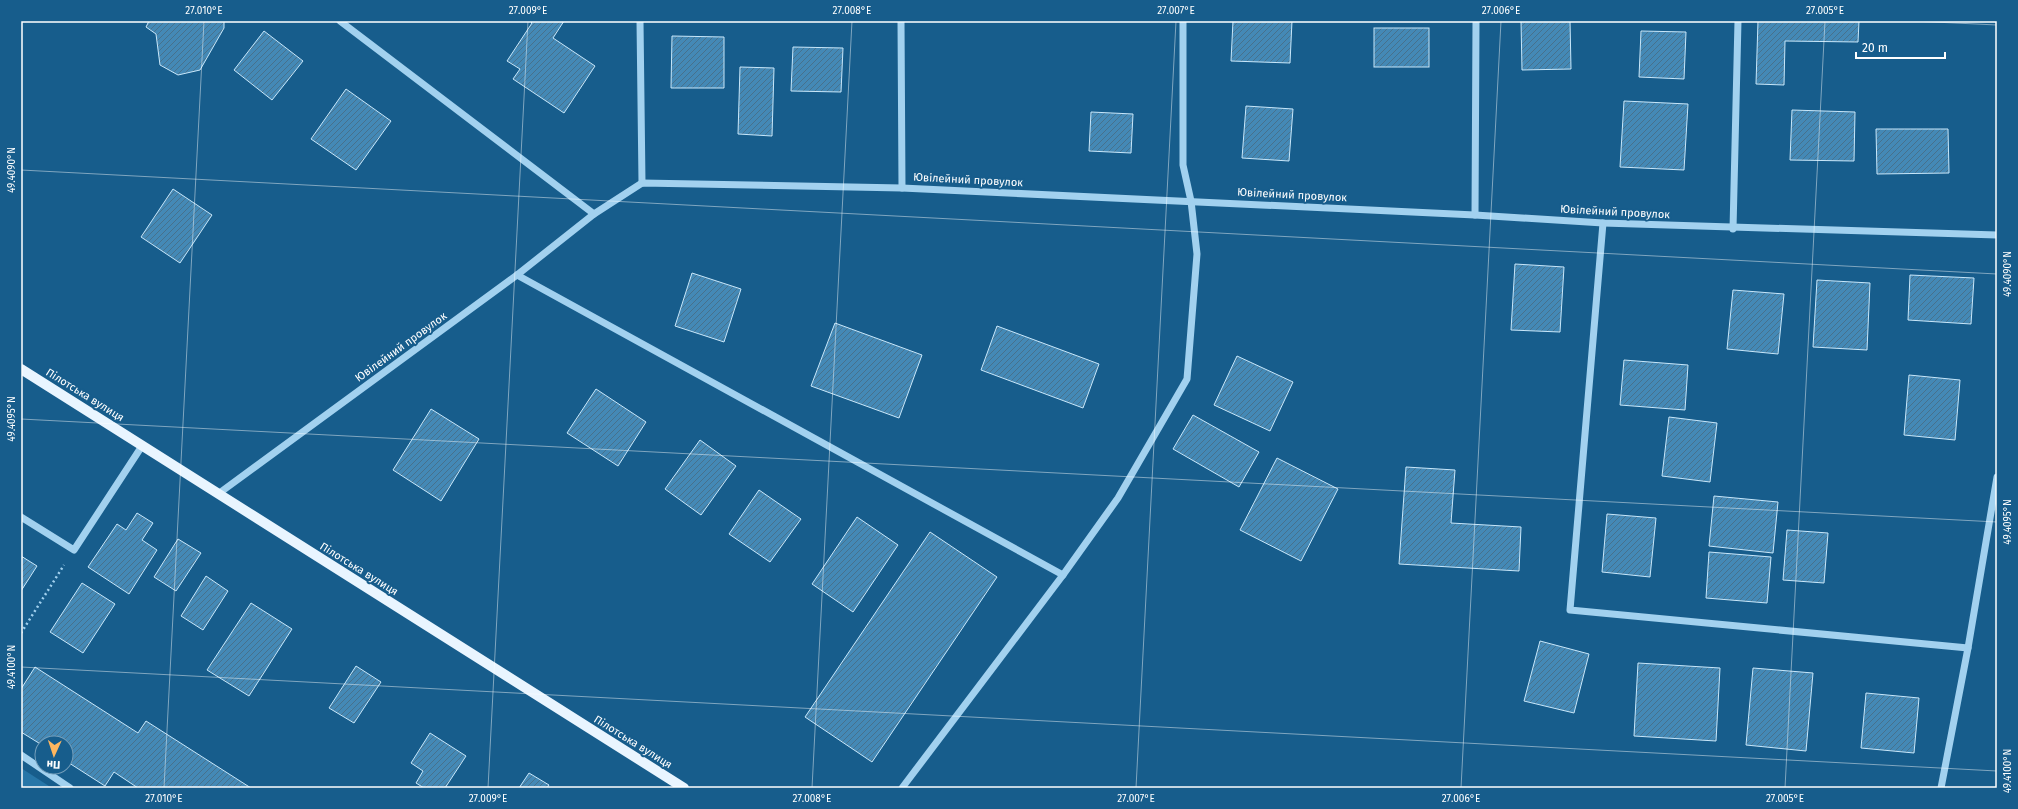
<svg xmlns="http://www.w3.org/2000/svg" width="2018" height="809" font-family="'Fira Sans',sans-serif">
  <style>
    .park { fill: #2776a8 }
    .building { fill: url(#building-hatch); stroke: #c8e7fa }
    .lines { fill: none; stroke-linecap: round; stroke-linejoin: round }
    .path { stroke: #a2d1ef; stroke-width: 2.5; stroke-dasharray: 2 3; stroke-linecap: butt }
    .minor { stroke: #a2d1ef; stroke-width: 7 }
    .major { stroke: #e9f5ff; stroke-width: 10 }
    .ticks { fill: none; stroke: #fff; stroke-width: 1; stroke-opacity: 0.45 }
    .labels { text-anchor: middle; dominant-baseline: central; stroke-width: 4; stroke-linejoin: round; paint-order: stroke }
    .street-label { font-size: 11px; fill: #fff; stroke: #175d8c }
    .neatline { fill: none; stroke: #fff; stroke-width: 1.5 }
    .ticks-label { font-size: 10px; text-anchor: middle; fill: #fff }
  </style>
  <defs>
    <pattern id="building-hatch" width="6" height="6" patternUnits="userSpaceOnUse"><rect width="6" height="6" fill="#4489b6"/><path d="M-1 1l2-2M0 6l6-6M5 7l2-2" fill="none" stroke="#47718c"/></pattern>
  </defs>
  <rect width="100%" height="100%" fill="#175d8c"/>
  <!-- park -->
  <path class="park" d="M21,768l31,20h-31z"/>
  <!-- building -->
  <g class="building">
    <path d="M149,21h75v7l-24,42 -22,5 -18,-10 -4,-31 -10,-7z"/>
    <path d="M530,21h34l-11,17 42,28 -31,47 -51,-34 7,-10 -13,-8 25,-38z"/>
    <path d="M1233,21h59l-2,42 -59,-2z"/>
    <path d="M1521,21h49l1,48 -49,1z"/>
    <path d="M1758,21h101l-1,21 -73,-1 -1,44 -28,-1z"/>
    <rect x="1374" y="28" width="55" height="39"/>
    <path d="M264,31l39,30 -31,39 -38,-30z"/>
    <path d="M1641,31l45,1 -2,47 -45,-2z"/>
    <path d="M672,36l52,1v51h-53z"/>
    <path d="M793,47l50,1 -2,44 -50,-1z"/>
    <path d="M740,67l34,1 -2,68 -34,-2z"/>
    <path d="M346,89l45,32 -35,49 -45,-31z"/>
    <path d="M1624,101l64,3 -4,66 -64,-3z"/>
    <path d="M1246,106l47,3 -4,52 -47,-3z"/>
    <path d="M1792,110l63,2 -1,49 -64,-1z"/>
    <path d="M1091,112l42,2 -2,39 -42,-2z"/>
    <path d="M1876,129h72l1,44 -72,1z"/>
    <path d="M173,189l39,26 -32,48 -39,-26z"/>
    <path d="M1515,264l49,3 -4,65 -49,-2z"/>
    <path d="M692,273l49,16 -17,53 -49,-16z"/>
    <path d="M1910,275l64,3 -3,46 -63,-4z"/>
    <path d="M1817,280l53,3 -3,67 -54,-3z"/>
    <path d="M1733,290l51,4 -6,60 -51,-5z"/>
    <path d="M835,323l87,32 -23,63 -88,-32z"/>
    <path d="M997,326l102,38 -16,44 -102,-38z"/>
    <path d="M1237,356l56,26 -23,49 -56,-26z"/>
    <path d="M1624,360l64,5 -3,45 -65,-5z"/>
    <path d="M1909,375l51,5 -5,60 -51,-5z"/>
    <path d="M596,389l50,33 -28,44 -51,-33z"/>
    <path d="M431,409l48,30 -38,62 -48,-31z"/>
    <path d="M1193,415l66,37 -20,35 -66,-38z"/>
    <path d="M1669,417l48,6 -7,59 -48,-6z"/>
    <path d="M700,440l36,26 -35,49 -36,-26z"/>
    <path d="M1277,458l61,31 -37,72 -61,-31z"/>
    <path d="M1406,467l49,3 -4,53 70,4 -2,44 -120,-7z"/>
    <path d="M759,490l42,29 -31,43 -41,-28z"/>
    <path d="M1714,496l64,6 -5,51 -64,-7z"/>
    <path d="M137,513l16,10 -11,17 15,10 -28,44 -41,-27 29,-43 9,6z"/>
    <path d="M1607,514l49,4 -6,59 -48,-5z"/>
    <path d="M857,517l41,28 -45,67 -41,-28z"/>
    <path d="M1787,530l41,3 -4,50 -41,-3z"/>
    <path d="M930,532l67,45 -125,185 -67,-45z"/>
    <path d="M178,539l23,14 -25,38 -22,-14z"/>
    <path d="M1709,552l62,5 -4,46 -61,-5z"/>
    <path d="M21,556l16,10 -16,25z"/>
    <path d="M206,576l22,15 -25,39 -22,-14z"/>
    <path d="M82,583l33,21 -32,49 -33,-21z"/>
    <path d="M251,603l41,26 -43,67 -42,-26z"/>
    <path d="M1540,641l49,13 -15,59 -50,-12z"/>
    <path d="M1638,663l82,5 -4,73 -82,-5z"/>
    <path d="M356,666l25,16 -27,41 -25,-15z"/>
    <path d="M35,667l103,66 8,-12 105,67h-113l-24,-16 -9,14 -39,-25v-18h-24v2l-21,-13v-43z"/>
    <path d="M1753,668l60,5 -7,78 -60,-6z"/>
    <path d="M1866,693l53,5 -5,55 -53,-5z"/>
    <path d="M430,733l36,23 -21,32h-21l-8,-5 7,-12 -12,-8z"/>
    <path d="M529,773l20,12 -2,3h-28z"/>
  </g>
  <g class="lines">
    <!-- path -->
    <path class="path" d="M21,633l43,-68"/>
    <!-- minor -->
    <g class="minor">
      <path d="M340,21l254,193"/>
      <path d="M640,21l2,162"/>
      <path d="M901,21l1,167"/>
      <path d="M1475,215l1,-194"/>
      <path d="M1603,223l-33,387 398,38 29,-171"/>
      <path d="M1733,229l5,-208"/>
      <path d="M517,275l546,300"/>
      <path d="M218,494l299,-219 77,-61 48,-31 260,5 573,27 128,8 394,12"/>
      <path d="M21,517l53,33 68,-104"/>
      <path d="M21,755l49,33"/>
      <path d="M902,788l161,-213 55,-77 69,-119 10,-125 -6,-53 -8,-36v-144"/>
      <path d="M1941,788l27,-140"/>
    </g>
    <!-- major -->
    <path class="major" d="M21,369l663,419"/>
  </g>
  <!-- ticks -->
  <path class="ticks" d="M1913,21l84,4M21,170l1976,104M21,419l1976,103M21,667l1976,104M164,788l40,-767M488,788l40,-767M812,788l40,-767M1136,788l40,-767M1461,788l40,-767M1785,788l40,-767"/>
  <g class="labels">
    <!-- street labels -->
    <g class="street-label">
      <text transform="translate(968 180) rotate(3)">Ювілейний провулок</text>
      <text transform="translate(1292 195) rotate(3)">Ювілейний провулок</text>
      <text transform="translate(1615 212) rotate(3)">Ювілейний провулок</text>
      <text transform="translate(401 347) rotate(-36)">Ювілейний провулок</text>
      <text transform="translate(85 395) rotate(32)">Пілотська вулиця</text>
      <text transform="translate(359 569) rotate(32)">Пілотська вулиця</text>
      <text transform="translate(633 742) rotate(32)">Пілотська вулиця</text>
    </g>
  </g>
  <!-- border -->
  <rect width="2018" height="809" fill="none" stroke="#175d8c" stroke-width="44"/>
  <!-- north arrow -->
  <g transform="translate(54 755) rotate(183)"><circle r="19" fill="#175d8c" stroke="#749eba"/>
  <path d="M0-3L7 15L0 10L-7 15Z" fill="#ffb75f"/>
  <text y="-6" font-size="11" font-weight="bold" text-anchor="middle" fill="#ffffff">Пн</text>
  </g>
  <!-- scale -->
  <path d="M1856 52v6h89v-6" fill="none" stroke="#ffffff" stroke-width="2"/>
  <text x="1862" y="52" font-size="12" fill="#ffffff" stroke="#175d8c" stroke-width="3" paint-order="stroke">20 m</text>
  <rect x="22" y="22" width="1974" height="765" class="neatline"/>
  <g class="ticks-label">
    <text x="204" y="14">27.010°E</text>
    <text x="528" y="14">27.009°E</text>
    <text x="852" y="14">27.008°E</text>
    <text x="1176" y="14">27.007°E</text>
    <text x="1501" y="14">27.006°E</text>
    <text x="1825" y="14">27.005°E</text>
    <text transform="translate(11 170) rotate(-90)" y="4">49.4090°N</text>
    <text transform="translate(2007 274) rotate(-90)" y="4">49.4090°N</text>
    <text transform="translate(11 419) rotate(-90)" y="4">49.4095°N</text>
    <text transform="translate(2007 522) rotate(-90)" y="4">49.4095°N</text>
    <text transform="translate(11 667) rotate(-90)" y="4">49.4100°N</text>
    <text transform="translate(2007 771) rotate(-90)" y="4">49.4100°N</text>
    <text x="164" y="802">27.010°E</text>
    <text x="488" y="802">27.009°E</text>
    <text x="812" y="802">27.008°E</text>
    <text x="1136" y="802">27.007°E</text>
    <text x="1461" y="802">27.006°E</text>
    <text x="1785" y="802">27.005°E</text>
  </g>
</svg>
